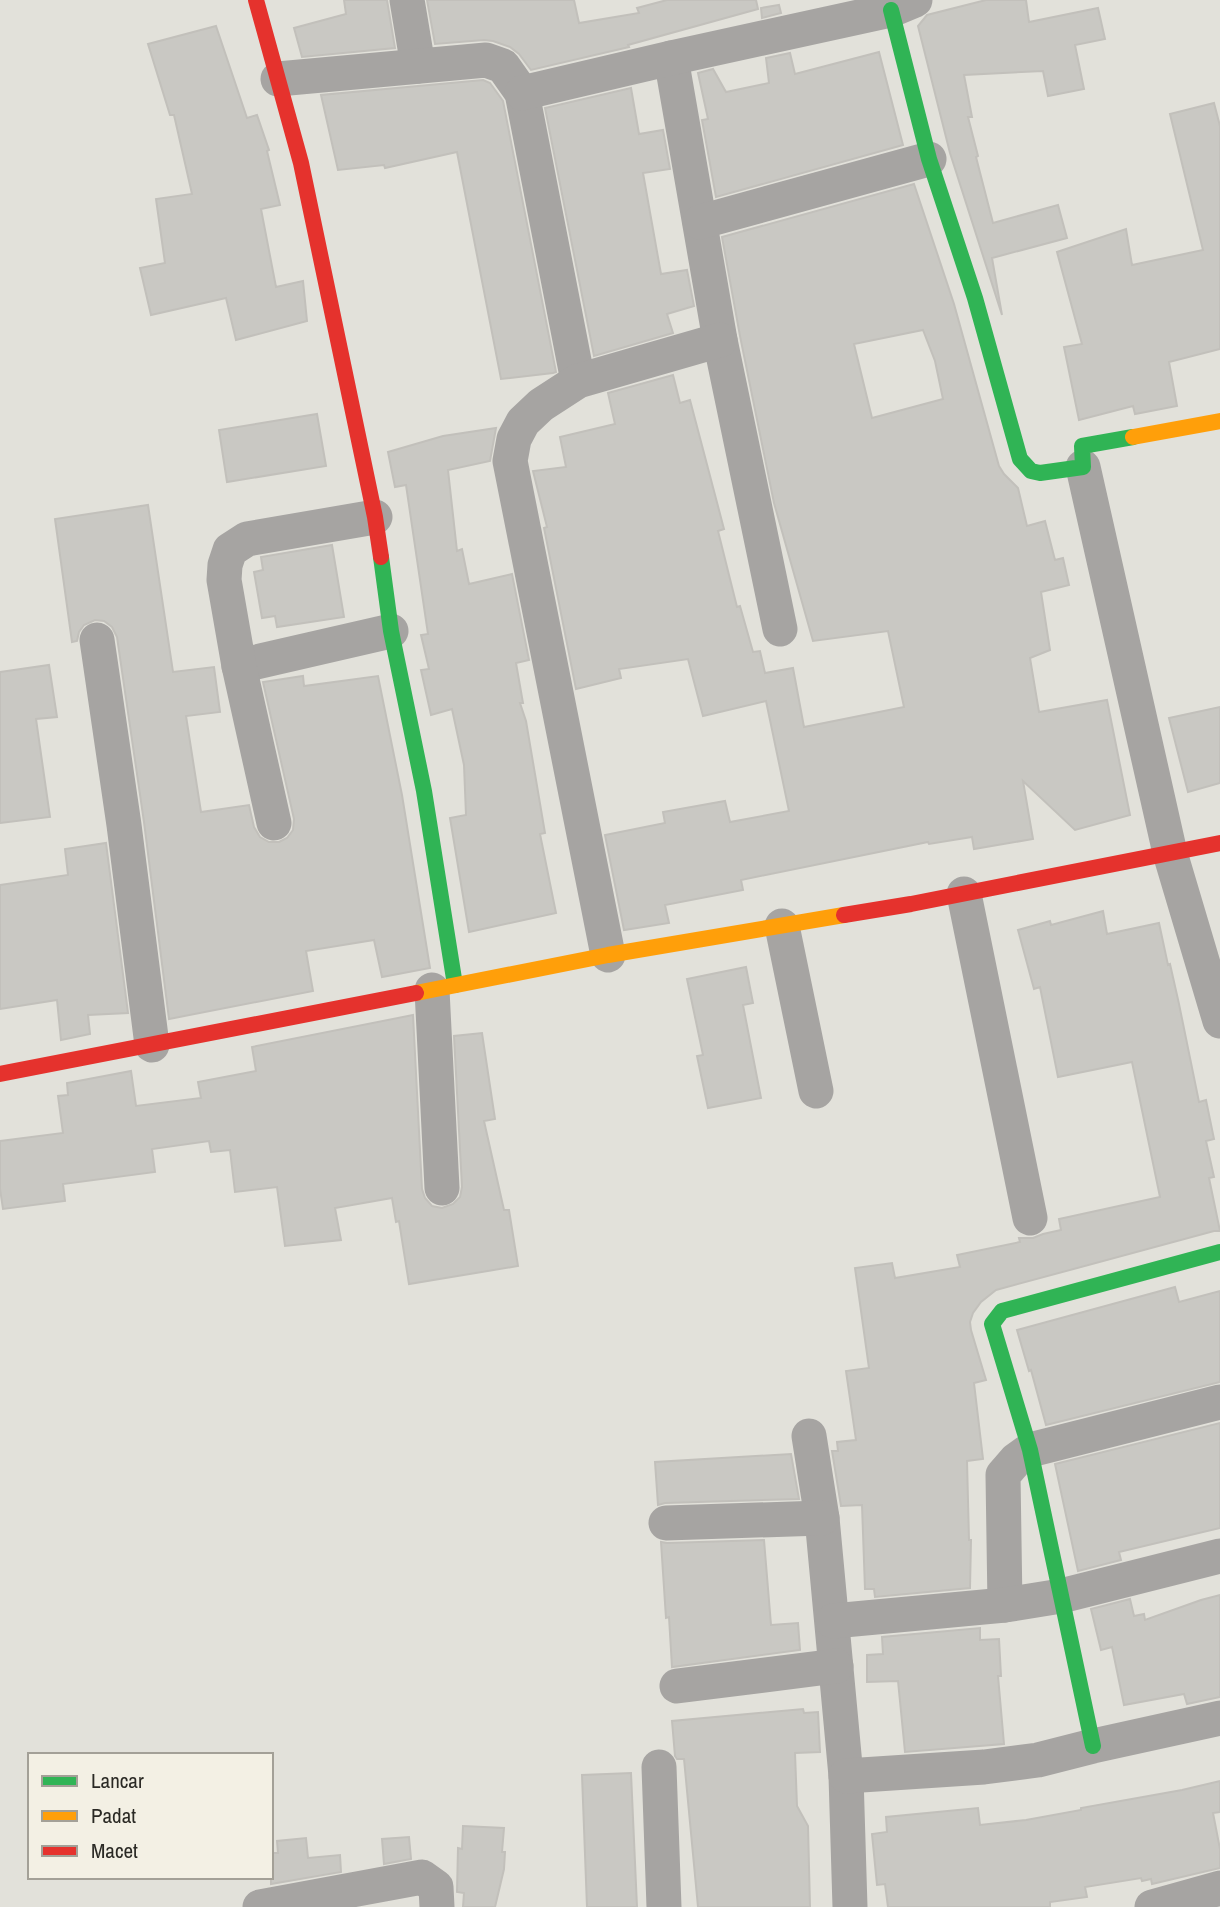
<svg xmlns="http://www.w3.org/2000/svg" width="1220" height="1907" font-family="'Archivo Narrow',sans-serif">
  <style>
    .building { fill: #c9c8c3; stroke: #c2c0bb; stroke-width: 2; fill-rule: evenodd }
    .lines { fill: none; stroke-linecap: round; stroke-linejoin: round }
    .street { stroke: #a6a4a2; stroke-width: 35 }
    .fast { stroke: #30b455; stroke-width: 16 }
    .slow { stroke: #ff9f0a; stroke-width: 16 }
    .jam { stroke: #e5322d; stroke-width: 16 }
  </style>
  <rect width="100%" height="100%" fill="#e2e1da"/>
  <!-- building -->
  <g class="building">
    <path d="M344,0h43l8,48 -93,9 -8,-29 52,-14z"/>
    <path d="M427,0h147l5,23 60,-10 -2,-5 30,-8h89l2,9 -130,36 1,2 -98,23 -12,-16 -9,-7 -17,-6 -9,-1 -49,4z"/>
    <path d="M986,0h40l3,22 69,-14 7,31 -30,6 9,44 -36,7 -5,-25 -79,4 8,42h-4l10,39 -2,1 17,66 65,-18 9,33 -75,20 10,57 -52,-162 -32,-127 9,-11z"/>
    <path d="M779,5l2,8 -19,5 -1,-10z"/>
    <path d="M216,26l31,92 10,-3 12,35 -2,1 13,54 -19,4 15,78 27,-6 4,40 -71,19 -10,-42 -75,17 -11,-47 25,-5 -9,-64 36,-5 -18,-79h-4l-22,-71z"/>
    <path d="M879,52l24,93 -187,52 -14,-77 6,-1 -10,-46 15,-4 13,23 43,-9 -3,-25 24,-5 5,21z"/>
    <path d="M483,80l7,3 13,18 53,271 -3,1 -52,6 -44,-227 -72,16 -1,-3 -46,5 -17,-75z"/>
    <path d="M631,88l8,46 24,-4 7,39 -27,4 18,101 26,-4 7,36 -27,8 6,19 -79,23 -49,-248z"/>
    <path d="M1214,103l6,23v223l-51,13 8,44 -42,8 -2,-8 -54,14 -15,-73 18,-3 -25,-92 69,-23 6,36 71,-15 -33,-136z"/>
    <path d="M914,184l40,120 45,162 5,8 14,14 9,38 18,-5 10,39 8,-2 6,27 -28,7 9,58 -20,8 9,54 68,-12 23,115 -55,15 -52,-49 10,58 -59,10 -2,-12 -43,7 -1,-2 -187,38 2,10 -78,15 4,18 -45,7 -19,-95 60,-12 -2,-11 62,-11 5,21 59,-11 -23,-110 -63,15 -15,-57 -69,10 2,9 -45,11 -32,-161 3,-1 -14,-56 33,-4 -6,-30 55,-13 -7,-31 65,-18 7,28 10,-3 34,129 -6,2 19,76 3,-1 13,46 7,-1 5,22 28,-5 11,59 100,-20 -16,-76 -75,10 -39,-138 -34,-167 -18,-99zM923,330l12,31 8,38 -71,19 -18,-74z"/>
    <path d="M317,414l9,52 -99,16 -8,-52z"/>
    <path d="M496,428l-6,33 -42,9 9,81 5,-2 7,35 43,-10 17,86 -13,3 7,40h-3l6,18 19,112 -5,1 16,79 -87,19 -19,-114 16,-3 -2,-50 -12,-56 -21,6 -10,-45 8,-1 -8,-34 7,-1 -22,-149 -11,2 -7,-35 55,-16z"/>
    <path d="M148,505l25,167 41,-5 6,45 -34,4 15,96 48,-7 5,22 6,10 9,5h10l8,-4 6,-8 1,-11 -31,-137 40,-6 1,10 74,-10 24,119 28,173 -48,9 -8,-37 -68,11 7,40 -144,28 -25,-197 -27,-185 -5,-10 -8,-6 -9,-1 -11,5 -5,7 -2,9 -5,1 -17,-123z"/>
    <path d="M332,545l12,72 -67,10 -2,-11 -13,2 -8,-46 9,-2 -2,-13z"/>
    <path d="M49,665l8,52 -21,2 14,98 -50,6v-151z"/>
    <path d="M1220,707v76l-32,9 -19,-74z"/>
    <path d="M106,843l22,170 -40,2 2,19 -29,6 -4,-40 -57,9v-124l68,-10 -3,-26z"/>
    <path d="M1103,911l4,23 52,-11 9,42 2,-1 9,40 20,98 7,-2 8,39 -8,2 8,36 -5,1 11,53h-6l-218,59 -15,12 -8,11 -3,9 1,8 15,50 -12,3 9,76 -16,2 2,79h2l-1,48 -95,9 -1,-8h-9l-3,-84 -21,1 -9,-55h6l-1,-9 19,-2 -10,-69 23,-3 -14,-100 37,-5 3,15 65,-11 -3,-12 63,-13 -1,-4h14l10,-4 18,-4 -2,-11 101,-22 -28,-135 -74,15 -18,-90 -6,2 -16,-59 32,-9 1,4z"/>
    <path d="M746,967l7,36 -10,2 18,93 -53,10 -11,-52 6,-1 -16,-76z"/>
    <path d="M413,1015l9,174 3,9 7,8 10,2 11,-4 7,-7 2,-10 -8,-151 28,-3 13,86 -11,2 20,89h5l9,56 -109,18 -10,-63 -3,1 -4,-24 -57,10 6,32 -56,6 -8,-59 -42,5 -5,-42 -19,2 -2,-11 -57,8 3,23 -92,12 2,17 -62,8 -3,-20v-48l63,-8 -5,-37 10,-1 -1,-12 64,-12 5,35 65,-8 -3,-16 58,-11 -4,-24z"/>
    <path d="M1175,1287l4,15 41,-11v91l-174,43 -15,-55 -2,1 -12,-41z"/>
    <path d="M1220,1423v105l-101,24 2,8 -43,11 -23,-107z"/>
    <path d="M791,1454l8,45 -134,4 -7,2 -3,-43z"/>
    <path d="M764,1540l7,85 27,-2 2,27 -128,17 -3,-50 -3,1 -5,-76 6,1z"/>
    <path d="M1220,1595v102l-33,7 -3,-10 -60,11 -12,-58 -11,3 -10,-41 39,-10 4,17 10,-2 1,6 56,-20z"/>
    <path d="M980,1628v12l19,-1 2,37h-3l6,68 -99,8 -7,-71 -31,1v-27l16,-1 -1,-17z"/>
    <path d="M803,1709l1,4 14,-1 2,40 -25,1 2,53 11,20 2,81h-112l-14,-148h-7l-2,-3 -3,-35z"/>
    <path d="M631,1773l6,134h-50l-5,-132z"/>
    <path d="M1220,1781v31l-7,1 7,36v19l-68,16 -1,-5 -9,2 -1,-3 -56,9 2,10 -37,5v5h-162l-3,-23 -8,1 -5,-51 15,-2 -1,-15 92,-9 2,17 46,-5 55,-10v-2l101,-18z"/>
    <path d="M463,1826l41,2 -2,24h3l-1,17 -9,38h-32l1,-14 -7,-1 1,-44 4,1z"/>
    <path d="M409,1837l2,22 -27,5 -2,-25z"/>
    <path d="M306,1838l2,20 32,-3 1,17 -70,12v-31h7l-1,-12z"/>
  </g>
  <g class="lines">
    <!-- street -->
    <g class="street">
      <path d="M407,0l11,66"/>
      <path d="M671,58l49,282 60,289"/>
      <path d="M278,79l208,-19 17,6 19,27 56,288"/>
      <path d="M522,93l149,-35 220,-48 24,-10"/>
      <path d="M700,222l229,-63"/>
      <path d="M1083,467l87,386 50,168"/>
      <path d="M97,640l27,185 28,220"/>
      <path d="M239,666l152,-35"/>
      <path d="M274,823l-35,-157 -15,-86 1,-15 5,-15 17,-11 128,-22"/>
      <path d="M964,894l66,324"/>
      <path d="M782,926l34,165"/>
      <path d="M608,955l-98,-494 4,-22 9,-17 18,-17 37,-24 142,-41"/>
      <path d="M432,990l10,198"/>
      <path d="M809,1436l13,82 24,258 4,131"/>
      <path d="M666,1523l156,-5"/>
      <path d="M1005,1605l-2,-130 13,-15 14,-10 190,-48"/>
      <path d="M833,1621l172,-16 56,-9 159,-40"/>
      <path d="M677,1686l159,-20"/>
      <path d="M659,1767l5,140"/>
      <path d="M846,1776l138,-9 54,-7 55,-14 127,-28"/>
      <path d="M260,1907l162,-30 14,10 1,20"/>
      <path d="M1152,1907l68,-19"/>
    </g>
    <!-- fast -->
    <g class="fast">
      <path d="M891,10l38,149 46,139 45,161 11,12 9,2 43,-6 -1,-21 51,-9"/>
      <path d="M381,557l10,74 33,160 31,194"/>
      <path d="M1093,1746l-63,-296 -38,-126 10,-13 218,-59"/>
    </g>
    <!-- slow -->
    <g class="slow">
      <path d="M1133,437l87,-16"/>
      <path d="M416,993l192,-38 236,-40"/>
    </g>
    <!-- jam -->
    <g class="jam">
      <path d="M256,0l45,163 74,354 6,40"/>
      <path d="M844,915l67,-11 309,-61"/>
      <path d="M0,1074l416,-81"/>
    </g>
  </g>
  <!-- legend -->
  <rect x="28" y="1753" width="245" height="126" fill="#f3f0e4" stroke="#a3a097" stroke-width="2"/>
  <rect x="42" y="1776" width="35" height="10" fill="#30b455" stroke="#a3a097" stroke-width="2"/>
  <text x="91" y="1788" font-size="21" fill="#2a2924">Lancar</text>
  <rect x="42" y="1811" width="35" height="10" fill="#ff9f0a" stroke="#a3a097" stroke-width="2"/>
  <text x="91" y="1823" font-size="21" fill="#2a2924">Padat</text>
  <rect x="42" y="1846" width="35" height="10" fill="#e5322d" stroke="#a3a097" stroke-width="2"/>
  <text x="91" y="1858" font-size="21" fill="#2a2924">Macet</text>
</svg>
